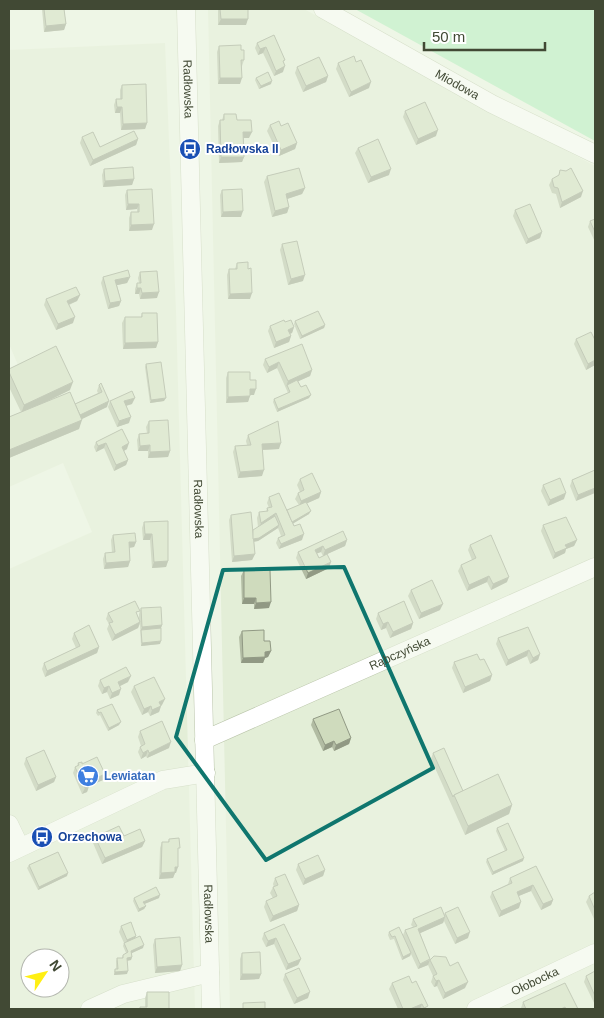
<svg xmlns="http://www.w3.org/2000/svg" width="604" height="1018" font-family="Helvetica,sans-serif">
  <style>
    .residential { fill: #e3eed7; fill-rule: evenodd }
    .grass { fill: #aaeeba }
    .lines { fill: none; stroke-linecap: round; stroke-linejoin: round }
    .minor-casing { stroke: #bac5aa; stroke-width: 19 }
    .minor { stroke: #fff; stroke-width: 18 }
    .wall { fill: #b2bca3; fill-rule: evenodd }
    .shaded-wall { fill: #919984 }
    .building { fill: #cfdbbd; stroke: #919984 }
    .marked { fill: none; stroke: #0f766e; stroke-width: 4; stroke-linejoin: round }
    .labels { text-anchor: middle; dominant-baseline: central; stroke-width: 4; stroke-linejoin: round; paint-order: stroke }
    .street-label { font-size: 12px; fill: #414934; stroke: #fff }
    .transit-label { font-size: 12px; font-weight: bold; fill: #164399; stroke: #fff; text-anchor: start }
    .shop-label { font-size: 12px; font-weight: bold; fill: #366cbe; stroke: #fff; text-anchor: start }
  </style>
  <rect width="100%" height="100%" fill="#eef5e6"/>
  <!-- residential -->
  <g class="residential">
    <path d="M208,9h96l291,157v843h-365z"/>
    <path d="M165,43l11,268 19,698h-186v-440l83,-37 -29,-69 -54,24v-118l9,-4 -9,-21v-294zM30,958h30v30h-30z"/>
  </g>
  <!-- grass -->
  <path class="grass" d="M355,9h240v132z"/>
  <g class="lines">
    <!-- minor casing -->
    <g class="minor-casing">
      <g id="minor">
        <path id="s1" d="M186,9l25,1000"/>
        <path id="s2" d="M323,9l169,95 103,50"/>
        <path id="s3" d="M204,740l391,-173"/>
        <path d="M9,824l11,23"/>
        <path d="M9,853l154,-73 43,-7"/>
        <path d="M90,1009l33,-15 87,-21"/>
        <path id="s4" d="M476,1009l119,-56"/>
      </g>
    </g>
    <!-- minor -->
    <use href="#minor" class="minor"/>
  </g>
  <!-- wall -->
  <g class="wall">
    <path d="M42,9h22l2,15 -2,6 -20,2z"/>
    <path d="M218,9h30l-2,16h-28z"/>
    <path d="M274,35l9,28v9l-9,4 -11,-23 -5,2 -3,-7 2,-5z"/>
    <path d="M219,46l22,4 3,10 -2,6 -2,18h-22l-1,-32z"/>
    <path d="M338,63l31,25 -20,9 -13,-28z"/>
    <path d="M297,67l31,9 -2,6 -23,10 -8,-19z"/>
    <path d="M256,78l15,6 -12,5 -4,-9z"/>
    <path d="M122,85l25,38 -2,6 -24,1 -1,-17h-5l-1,-8 2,-6h4v-9z"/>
    <path d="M405,111l31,25 -20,9 -13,-28z"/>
    <path d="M224,114l13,6 12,18h-5v19l-2,5 -23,1 -1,-37 2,-6h2z"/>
    <path d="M270,125l11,1 16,17 -2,6 -16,7 -12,-25z"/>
    <path d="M82,137l18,10 38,-8 -2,6 -46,21 -10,-23z"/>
    <path d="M358,148l31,27 -21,8 -13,-30z"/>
    <path d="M104,169l30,10 -2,6 -29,2 -1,-12z"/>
    <path d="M267,176l38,12 -3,6 -15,5 2,8 -2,6 -15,4 -8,-35z"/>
    <path d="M552,179l29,18 -21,11 -4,-14 -4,-1 -3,-8z"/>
    <path d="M152,189v41l-23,1v-13l2,-6h6v-3l-11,1 -1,-15 2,-5z"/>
    <path d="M222,190l19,27h-20l-1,-22z"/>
    <path d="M515,210l27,22 -2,6 -14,6 -13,-28z"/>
    <path d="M595,219v23l-7,-15 2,-6z"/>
    <path d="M282,244l21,37 -15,4 -8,-35z"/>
    <path d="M237,263l13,36h-22l-1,-24 2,-6h6z"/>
    <path d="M140,272l17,26 -17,1 -1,-5h-4v-5l2,-6h2l-1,-5z"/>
    <path d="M103,277h27l-3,6 -10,2 4,16 -2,5 -11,3 -7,-26z"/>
    <path d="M80,295l-3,6 -8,4 4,18 -17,7 -12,-25 2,-6z"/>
    <path d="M142,313l16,29 -2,6 -33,1 -1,-26 3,-6h16z"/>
    <path d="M295,321l30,4 -1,3 -24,11 -6,-15z"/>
    <path d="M285,322l9,5 -2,6 -2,1 1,2 -2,6 -15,6 -6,-17 2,-5z"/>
    <path d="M576,339l19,26 -9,5 -12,-26z"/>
    <path d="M265,359l47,11 -2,6 -12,5 3,6 8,11 -32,14 -4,-10 1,-3 14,-6 -11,-25 -10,5 -4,-8z"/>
    <path d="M146,364l18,37 -14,2 -5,-36z"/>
    <path d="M9,369l61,21 -20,10 25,4 23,-11 -1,-2 2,-6 2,-2 6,24 -26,12 -2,10 -70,29v-41l12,-5 -12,-25z"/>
    <path d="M228,372l22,8 4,15h-4l-2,7 -22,1v-25z"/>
    <path d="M110,401l22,3 -6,2 3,17 -12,4 -9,-20z"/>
    <path d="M149,421l21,30 -2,6 -20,1v-7h-10l-1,-11 2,-6 8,-1 -1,-6z"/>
    <path d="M122,429l5,20 -3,2 4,9 -2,5 -12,6 -10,-23 -8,4 -2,-5 2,-5z"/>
    <path d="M248,435l31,14 -16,1 -1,26 -24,2 -5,-26 2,-6 12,-1 -1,-4z"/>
    <path d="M595,470l-19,31 -6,-15 2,-6z"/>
    <path d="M300,479l21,13 -2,6 -12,5 2,11 -16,9 9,17 -23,9 -3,-6 2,-5 3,-2 -3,-8 -20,13 -4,1 1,12 -3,6 -20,2 -3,-42 2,-5 22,15 5,-3 -1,-9 2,-6h7l1,-4h2l-2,-5 2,-6 18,13 12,-5 -4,-6 3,-6 2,-1 -3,-7z"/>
    <path d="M543,485l21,14 -16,7 -7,-15z"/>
    <path d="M168,521v40l-2,6 -14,1 -2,-28h-7l-1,-12 2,-6z"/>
    <path d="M543,525l34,15 -3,6 -8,3 -1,4 -12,6 -12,-28z"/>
    <path d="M113,535l23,7 -2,5 -5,1 1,13 -2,6 -24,2 -1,-10 2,-6h7l-1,-13z"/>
    <path d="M347,540l-2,6 -18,8 2,14 -23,11 -10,-21 2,-6zM321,552l2,4 -4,2 -2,-5z"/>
    <path d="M470,545l37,37 -16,8 -4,-8 -20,9 -9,-20 3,-6 11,-5 -4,-10z"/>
    <path d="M244,570l25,38 -15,1v-5h-12l-1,-28z"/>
    <path d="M411,590l29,20 -21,9 -11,-23z"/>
    <path d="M141,608l21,17 -1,3 -1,16 -19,2 -1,-22 -2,4 -26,13 -5,-12 2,-5 -3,-5 2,-6 30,3 1,3v-5z"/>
    <path d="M378,613l35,10 -2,6 -21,9 -4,-10 -5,2 -5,-11z"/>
    <path d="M242,631l22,10 7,10 -3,6 -3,1 -2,5h-22l-2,-26z"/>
    <path d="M74,633l25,14 -2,6 -52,24 -3,-8 2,-6 32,-15 -4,-9z"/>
    <path d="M498,638l42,16 -2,6 -8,4 -3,-8 -21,10 -10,-22z"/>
    <path d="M480,660l12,15 -2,6 -27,12 -11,-25 2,-6z"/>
    <path d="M100,680l28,2 -8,4 -1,9 -9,4 -3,-7 -5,2 -4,-8z"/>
    <path d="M134,686l28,19 -1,1 -2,6 -9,4 -2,-4 -6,3 -11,-23z"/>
    <path d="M112,704l7,21 -11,6 -8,-16 -2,1 -2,-3 1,-3z"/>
    <path d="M313,719l38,19 -2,6 -15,7 -2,-4 -9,4 -12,-26z"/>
    <path d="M140,731l29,17 -22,10 -1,-2 -5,3 -3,-7 2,-5 1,-1 -3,-9z"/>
    <path d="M433,753l30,38 49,14 -3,9 -44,21 -34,-76z"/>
    <path d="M26,758l30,19 -2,5 -18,9 -12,-27z"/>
    <path d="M78,763l4,1 21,16 -14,6 -2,6 -5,2 -9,-21 2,-6 2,-1z"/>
    <path d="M497,828l26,33 -31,14 -6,-13 1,-3 18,-8 -9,-20z"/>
    <path d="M124,836l21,5 -3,6 -40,17 -9,-21 2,-6z"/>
    <path d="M169,839l9,13 -2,21h-1l-2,5 -14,1 1,-31 2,-6h6z"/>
    <path d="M298,864l27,6 -2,6 -20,9 -7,-15z"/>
    <path d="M29,865l38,11 -29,14 -11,-22z"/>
    <path d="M536,866l17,34 -2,5 -10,5 -10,-19 -13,5 1,12 -20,9 -9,-20 2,-5 16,-8 2,-6z"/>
    <path d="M275,878l24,27 -2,6 -27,11 -6,-15 2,-6 7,-3 -3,-5 3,-6h1l-1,-3z"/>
    <path d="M595,892v29l-9,-19 3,-6z"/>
    <path d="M134,898h25l-15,6 2,2 -2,3 -6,3 -5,-11z"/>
    <path d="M445,913l23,25 -13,6 -11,-23 -1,2 -23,10 10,26 20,7 15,22 -22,11 -6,-13 -3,1 -3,-5 2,-6 -5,-11 -10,4 -7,-15 -1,2 -8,4 -8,-21 -4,1 -2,-5 1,-3 14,3 2,-5 8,-3 -2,-2 2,-6 31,-4z"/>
    <path d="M284,924l17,35 -3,6 -12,5 -12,-26 -8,3 -4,-8 2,-6z"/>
    <path d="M121,926l15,10 -1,2 8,10 -12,5 1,4 -1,3 -4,1v13l-13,1v-3l1,-3h1v-8l1,-3h5l1,-3 3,-2 -3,-7 1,-3 -5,-11z"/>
    <path d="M155,939l27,26 -2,6 -25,2 -2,-28z"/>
    <path d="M242,953l19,21 -2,5 -19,1v-21z"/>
    <path d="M595,971v34l-11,-23 2,-6z"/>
    <path d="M285,974l23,24 -14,6 -11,-24z"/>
    <path d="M392,983h20l15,26h-29l-9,-20z"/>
    <path d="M147,992l22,17h-29v-2h5v-9z"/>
    <path d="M523,1002l55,7h-57v-1z"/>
  </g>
  <!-- shaded-wall -->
  <g class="shaded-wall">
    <path d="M221,19h27l-2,6h-28z"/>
    <path d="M66,24l-2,6 -20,2 2,-6z"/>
    <path d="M266,47l-3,6 -5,2 2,-6z"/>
    <path d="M285,66l-2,6 -9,4 2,-5z"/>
    <path d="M328,76l-2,6 -23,10 3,-6z"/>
    <path d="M220,78h22l-2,6h-22z"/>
    <path d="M272,81l-1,3 -12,5 2,-3z"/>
    <path d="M371,82l-2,6 -20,9 2,-5z"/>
    <path d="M117,107h5l-2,6h-5z"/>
    <path d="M147,123l-2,6 -24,1 2,-6z"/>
    <path d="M438,130l-2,6 -20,9 2,-6z"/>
    <path d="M243,132h9l-3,6h-8z"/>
    <path d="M138,139l-2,6 -46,21 3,-6z"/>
    <path d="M297,143l-2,6 -16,7 2,-6z"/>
    <path d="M221,157h23l-2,5 -23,1z"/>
    <path d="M391,169l-2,6 -21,8 3,-6z"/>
    <path d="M134,179l-2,6 -29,2 2,-6z"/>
    <path d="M305,188l-3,6 -18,6 2,-6z"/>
    <path d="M583,191l-2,6 -21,11 2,-6z"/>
    <path d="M128,204h11l-2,5 -11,1z"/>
    <path d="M289,207l-2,6 -15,4 3,-6z"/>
    <path d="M243,211l-2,6h-20l2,-5z"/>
    <path d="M154,224l-2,6 -23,1 2,-6z"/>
    <path d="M542,232l-2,6 -14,6 2,-5z"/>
    <path d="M305,275l-2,6 -15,4 3,-6z"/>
    <path d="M130,277l-3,6 -14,3 2,-6z"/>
    <path d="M137,288h4l-2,6h-4z"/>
    <path d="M159,292l-2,6 -17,1 2,-6z"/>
    <path d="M252,293l-2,6h-22l2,-5z"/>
    <path d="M80,295l-3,6 -12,5 2,-5z"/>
    <path d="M121,301l-2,5 -11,3 2,-6z"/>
    <path d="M75,317l-2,6 -17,7 2,-6z"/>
    <path d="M325,325l-1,3 -24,11 2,-3z"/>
    <path d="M294,327l-2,6 -6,2 2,-5z"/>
    <path d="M291,336l-2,6 -15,6 2,-6z"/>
    <path d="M158,342l-2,6 -33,1 2,-6z"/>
    <path d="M595,360v5l-9,5 2,-6z"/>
    <path d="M279,362l-2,6 -10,5 2,-6z"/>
    <path d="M312,370l-2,6 -22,10 -1,-1 -1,2 2,-6z"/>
    <path d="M73,382l-3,8 -49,24 3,-9z"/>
    <path d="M250,389h6l-2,6h-6z"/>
    <path d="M311,395l-2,3 -32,14 1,-3z"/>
    <path d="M250,396l-2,6 -22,1 2,-6z"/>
    <path d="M135,398l-3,6 -11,3 3,-6z"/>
    <path d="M166,398l-2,3 -14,2 1,-3z"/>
    <path d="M109,401l-2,6 -31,15 2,-6z"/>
    <path d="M131,417l-2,6 -12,4 2,-6z"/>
    <path d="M82,420l-3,9 -70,29v-8z"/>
    <path d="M106,443l-2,5 -8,4 2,-6z"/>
    <path d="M129,443l-2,6 -7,4 2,-6z"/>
    <path d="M281,443l-2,6 -19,1 2,-6z"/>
    <path d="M150,445l-2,6h-10l2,-5z"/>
    <path d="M170,451l-2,6 -20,1 2,-6z"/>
    <path d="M128,460l-2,5 -12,6 2,-6z"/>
    <path d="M264,470l-2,6 -24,2 2,-6z"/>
    <path d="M595,488v5l-19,8 2,-6z"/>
    <path d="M321,492l-2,6 -20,9 2,-6z"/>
    <path d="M566,493l-2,6 -16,7 2,-6z"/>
    <path d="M311,511l-2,3 -20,12 1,-3z"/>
    <path d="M276,513l-2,6 -15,10 2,-6z"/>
    <path d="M279,525l-1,3 -20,13 -7,1 1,-3z"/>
    <path d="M145,534h7l-2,6h-7z"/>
    <path d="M304,534l-2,6 -23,9 2,-5z"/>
    <path d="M347,540l-2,6 -22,10 2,-6z"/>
    <path d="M577,540l-3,6 -8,3 -1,4 -12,6 2,-6 10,-8z"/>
    <path d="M129,542h7l-2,5 -7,1z"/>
    <path d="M323,546l-2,6 -8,3 2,-5z"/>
    <path d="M255,554l-3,6 -20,2 2,-6z"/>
    <path d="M130,561l-2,6 -24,2 2,-6z"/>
    <path d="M168,561l-2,6 -14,1 2,-6z"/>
    <path d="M331,562l-2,6 -23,11 2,-6z"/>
    <path d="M489,576l-2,6 -20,9 2,-6z"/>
    <path d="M509,577l-2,5 -16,8 2,-6z"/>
    <path d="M244,598h12l-2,6h-12z"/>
    <path d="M271,602l-2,6 -15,1 2,-6z"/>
    <path d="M443,604l-3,6 -21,9 2,-6z"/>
    <path d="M140,622l-2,6 -26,13 3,-6z"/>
    <path d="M388,622l-2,6 -5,2 2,-6z"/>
    <path d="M413,623l-2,6 -21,9 3,-6z"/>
    <path d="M162,625l-2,6 -19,-1 1,-3z"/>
    <path d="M161,641l-1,3 -19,2 1,-3z"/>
    <path d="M99,647l-2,6 -52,24 2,-6z"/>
    <path d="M529,650l-2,6 -21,10 2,-6z"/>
    <path d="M271,651l-3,6 -3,1 -2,5h-22l2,-5 22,-6z"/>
    <path d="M540,654l-2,6 -8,4 3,-6z"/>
    <path d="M492,675l-2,6 -27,12 2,-6z"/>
    <path d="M131,676l-3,6 -12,6 2,-6z"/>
    <path d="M109,686l-2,6 -5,2 2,-6z"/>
    <path d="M121,689l-2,6 -9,4 2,-6z"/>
    <path d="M165,699l-3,6 -4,2 3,-1 -2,6 -9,4 2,-6 7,-8z"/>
    <path d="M151,706l-3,6 -6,3 2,-6z"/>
    <path d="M121,722l-2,3 -11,6 1,-3z"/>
    <path d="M351,738l-2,6 -15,7 2,-6z"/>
    <path d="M334,741l-2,6 -9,4 2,-6z"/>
    <path d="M171,742l-2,6 -22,10 2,-5z"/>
    <path d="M148,750l-2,6 -5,3 2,-6z"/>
    <path d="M105,774l-2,6 -14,6 -2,6 -5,2 6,-12z"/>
    <path d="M56,777l-2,5 -18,9 2,-6z"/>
    <path d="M512,805l-3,9 -44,21 3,-9z"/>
    <path d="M145,841l-3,6 -40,17 3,-6z"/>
    <path d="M524,858l-1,3 -31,14 1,-3z"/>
    <path d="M175,867h3l-2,6h-1l-2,5 -14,1 2,-6z"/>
    <path d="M325,870l-2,6 -20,9 2,-6z"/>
    <path d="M68,873l-1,3 -29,14 1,-3z"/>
    <path d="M533,885l-2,6 -17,7 3,-6z"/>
    <path d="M160,895l-1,3 -17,7 1,-3z"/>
    <path d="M553,900l-2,5 -10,5 2,-6z"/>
    <path d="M521,902l-2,6 -20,9 2,-6z"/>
    <path d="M299,905l-2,6 -27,11 3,-6z"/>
    <path d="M146,906l-2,3 -6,3 1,-3z"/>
    <path d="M445,917l-2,6 -27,12 2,-6z"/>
    <path d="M470,932l-2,6 -13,6 2,-6z"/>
    <path d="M136,936l-2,5 -9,5 2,-6z"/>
    <path d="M276,938l-2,6 -8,3 2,-6z"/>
    <path d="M144,945l-1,3 -13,6 1,-3z"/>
    <path d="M411,953l-1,3 -8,4 1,-3z"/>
    <path d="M132,957l-1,3 -6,1 2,-3z"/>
    <path d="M301,959l-3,6 -12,5 2,-6z"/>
    <path d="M430,960l-2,5 -10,4 2,-5z"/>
    <path d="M182,965l-2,6 -25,2 2,-6z"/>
    <path d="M128,971l-1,3 -13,1 1,-3z"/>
    <path d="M242,974h19l-2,5 -19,1z"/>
    <path d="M439,980l-2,6 -3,1 2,-6z"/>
    <path d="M468,982l-3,6 -22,11 2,-6z"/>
    <path d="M310,992l-2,6 -14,6 3,-6z"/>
    <path d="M422,1004l-2,5h-10z"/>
  </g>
  <!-- building -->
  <g class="building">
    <path d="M44,9h20l2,15 -20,2z"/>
    <path d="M220,9h28v10h-27z"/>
    <path d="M274,35l11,25 -2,1 2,5 -9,5 -10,-24 -6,2 -3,-6z"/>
    <path d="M241,45v5h3v10h-3l1,18h-22l-1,-32z"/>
    <path d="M354,56l2,6 5,-2 10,22 -20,10 -13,-29z"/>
    <path d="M319,57l9,19 -22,10 -9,-19z"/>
    <path d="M268,72l4,9 -11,5 -5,-8z"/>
    <path d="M146,84l1,39 -24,1 -1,-17h-5l-1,-8h6v-14z"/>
    <path d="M425,102l13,28 -20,9 -13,-28z"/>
    <path d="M224,114h12l1,6h14l1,12h-9l1,25h-23l-1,-37h4z"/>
    <path d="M279,121l2,5 7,-3 9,20 -16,7 -11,-25z"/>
    <path d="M134,131l4,8 -45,21 -11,-23 11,-5 7,15z"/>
    <path d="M378,139l13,30 -20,8 -13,-29z"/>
    <path d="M133,167l1,12 -29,2 -1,-12z"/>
    <path d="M299,168l6,20 -19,6 3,13 -14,4 -8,-35z"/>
    <path d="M571,168l12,23 -21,11 -4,-14 -4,-1 -2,-8 7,-4 1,-5 6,1z"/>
    <path d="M152,189l2,35 -23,1v-13h8v-8h-11l-1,-14z"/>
    <path d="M242,189l1,22 -20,1 -1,-22z"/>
    <path d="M530,204l12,28 -14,7 -13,-29z"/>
    <path d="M595,219v13l-5,-11z"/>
    <path d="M297,241l8,34 -14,4 -9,-35z"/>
    <path d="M248,262v7l3,-1 1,25 -22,1 -1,-25h8v-6z"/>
    <path d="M128,270l2,7 -15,3 6,21 -11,2 -7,-26z"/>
    <path d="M157,271l2,21 -17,1 -1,-5h-4v-5h4l-1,-11z"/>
    <path d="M76,287l4,8 -13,6 8,16 -17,7 -12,-25z"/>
    <path d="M318,311l7,14 -23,11 -7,-15z"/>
    <path d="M142,313h15l1,29 -33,1v-26h17z"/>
    <path d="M284,320l1,2 6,-2 3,7 -6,3 3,6 -15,6 -6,-16z"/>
    <path d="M591,332l4,8v20l-7,4 -12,-25z"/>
    <path d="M302,344l10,26 -24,11 -9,-19 -10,5 -4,-8z"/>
    <path d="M56,346l17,36 -49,23 -15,-33v-3z"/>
    <path d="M161,362l5,36 -15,2 -5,-36z"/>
    <path d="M228,372h22v8h6v9h-6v7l-22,1z"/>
    <path d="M297,380l4,7 5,-2 5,10 -33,14 -4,-10 16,-7 -3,-7z"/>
    <path d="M101,383l8,18 -29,14 -5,-11 27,-12 -3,-7z"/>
    <path d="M132,391l3,7 -11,3 7,16 -12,4 -9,-20z"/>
    <path d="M70,392l12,28 -73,30v-33z"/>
    <path d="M168,420l2,31 -20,1v-7l-10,1 -1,-12 10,-1v-12z"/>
    <path d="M278,421l3,22 -19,1 2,26 -24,2 -5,-26 16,-1 -3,-10z"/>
    <path d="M122,429l7,14 -7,4 6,13 -12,5 -10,-22 -8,3 -2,-4z"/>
    <path d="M595,470v18l-17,7 -6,-15z"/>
    <path d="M312,473l9,19 -20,9 -3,-8 6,-3 -4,-11z"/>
    <path d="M560,478l6,15 -16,7 -7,-15z"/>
    <path d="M279,493l15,33 6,-2 4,10 -23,10 -3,-6 7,-3 -9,-22 -15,10 -2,-11 9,-1 -1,-3 5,-1 -3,-10z"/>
    <path d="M306,502l5,9 -19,11 -5,-12z"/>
    <path d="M251,512l4,42 -21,2 -3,-41z"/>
    <path d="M275,516l4,9 -20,13 -6,1v-9z"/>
    <path d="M566,517l11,23 -12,5 2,3 -12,5 -12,-28z"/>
    <path d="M168,521v40l-14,1 -2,-28h-7l-1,-12z"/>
    <path d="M343,531l4,9 -22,10 -2,-4 -8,4 4,8 8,-4 4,8 -23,11 -10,-21z"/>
    <path d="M135,533l1,9h-7l1,19 -24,2 -1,-10 10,-1 -2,-17z"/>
    <path d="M491,535l18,42 -16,7 -4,-8 -20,9 -8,-20 15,-7 -6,-13z"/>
    <path d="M244,570h26l1,32 -15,1v-5h-12z"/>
    <path d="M432,580l11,24 -22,9 -10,-23z"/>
    <path d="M135,601l5,10 -4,1 4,10 -25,13 -6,-12 4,-1 -5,-9z"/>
    <path d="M404,601l9,22 -20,9 -5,-10 -5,2 -5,-11z"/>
    <path d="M161,607l1,18 -20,2 -1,-19z"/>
    <path d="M89,625l10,22 -52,24 -3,-8 36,-17 -6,-13z"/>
    <path d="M528,627l12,27 -7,4 -4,-8 -21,10 -10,-22z"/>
    <path d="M161,628v13l-19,2 -1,-13z"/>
    <path d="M264,630v11h6l1,10 -6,1v5l-22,1 -1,-27z"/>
    <path d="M477,654l3,6 4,-1 8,16 -27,12 -11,-25z"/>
    <path d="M126,667l5,9 -13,6 3,7 -9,4 -3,-7 -5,2 -4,-8z"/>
    <path d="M154,677l11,22 -6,3 2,4 -9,4 -1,-4 -7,3 -10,-23z"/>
    <path d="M112,704l9,18 -12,6 -8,-16 -2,1 -2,-3z"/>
    <path d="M339,709l12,29 -15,7 -2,-4 -9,4 -12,-26z"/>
    <path d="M162,721l9,21 -22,11 -1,-3 -5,3 -3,-6 5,-3 -5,-13z"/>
    <path d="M444,748l19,43 -9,4 -1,2 -20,-44z"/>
    <path d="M44,750l12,27 -18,8 -12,-27z"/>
    <path d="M97,757l8,17 -17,8 1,4 -4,2 -10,-21 4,-2 -1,-2 4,-1v2z"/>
    <path d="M498,774l14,31 -44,21 -14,-31z"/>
    <path d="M508,823l16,35 -31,14 -6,-13 20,-9 -10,-22z"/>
    <path d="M119,826l5,10 16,-7 5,12 -40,17 -10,-21z"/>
    <path d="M179,838l1,10h-2v19h-3v5l-14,1 1,-31h7v-3z"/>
    <path d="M58,852l10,21 -29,14 -10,-22z"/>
    <path d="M318,855l7,15 -20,9 -7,-15z"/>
    <path d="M536,866l17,34 -10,4 -10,-19 -16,7 4,10 -20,9 -9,-19 20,-9 -2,-5z"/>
    <path d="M285,874l14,31 -26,11 -7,-15 11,-5 -4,-9 5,-2 -3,-7z"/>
    <path d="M156,887l4,8 -17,7 3,4 -7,3 -5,-11z"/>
    <path d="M595,892v18l-6,-14z"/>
    <path d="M441,907l4,10 -27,12 12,30 -10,5 -15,-34 12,-4 -4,-7z"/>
    <path d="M458,907l12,25 -13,6 -12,-25z"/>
    <path d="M131,922l5,14 -9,4 -6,-14z"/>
    <path d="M284,924l17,35 -13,5 -12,-26 -8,3 -4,-8z"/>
    <path d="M399,927l12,26 -8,4 -8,-21 -3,1 -3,-5z"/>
    <path d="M140,936l4,9 -13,6 1,6 -5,1 1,13 -13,1v-3h3l-1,-11h6v-3l5,-3 -4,-9z"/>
    <path d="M180,937l2,28 -25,2 -2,-28z"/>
    <path d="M260,952l1,22h-19v-21z"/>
    <path d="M434,956l12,1 4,9 8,-4 10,20 -23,11 -6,-13 -3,1 -3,-5 4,-2 -7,-14z"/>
    <path d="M299,968l11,24 -13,6 -12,-24z"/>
    <path d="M595,971v25l-9,-20z"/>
    <path d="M409,976l3,7 4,-2 12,25 -4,2 -2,-4 -12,5h-7l-11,-26z"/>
    <path d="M565,983l13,26h-12l-1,-2 -4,2h-35l-3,-7z"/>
    <path d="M147,992h22v17h-29v-2h7z"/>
    <path d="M265,1002v7h8h-30v-6z"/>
  </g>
  <!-- marked area -->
  <path d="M0 0H604V1018H0ZM344,567l89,201 -167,92 -90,-123 47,-167z" fill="#eef5e6" fill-opacity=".55" fill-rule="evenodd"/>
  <path class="marked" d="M344,567l89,201 -167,92 -90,-123 47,-167z"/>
  <!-- icons -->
  <defs>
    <g id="bus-disc" transform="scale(1.125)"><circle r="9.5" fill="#1a4fb4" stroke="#fff"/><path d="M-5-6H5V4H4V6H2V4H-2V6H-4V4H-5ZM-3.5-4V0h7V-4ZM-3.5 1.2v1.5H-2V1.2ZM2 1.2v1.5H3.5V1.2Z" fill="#fff"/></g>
    <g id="supermarket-disc" transform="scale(1.125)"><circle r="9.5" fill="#3f7fe0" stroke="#fff"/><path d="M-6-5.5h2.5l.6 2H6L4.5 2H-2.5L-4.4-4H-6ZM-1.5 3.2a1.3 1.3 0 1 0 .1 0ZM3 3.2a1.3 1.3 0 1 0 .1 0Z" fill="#fff"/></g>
  </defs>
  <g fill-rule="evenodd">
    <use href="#bus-disc" x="190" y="149"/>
    <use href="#supermarket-disc" x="88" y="776"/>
    <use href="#bus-disc" x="42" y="837"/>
  </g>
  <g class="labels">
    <!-- street labels -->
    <g class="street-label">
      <text stroke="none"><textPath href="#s2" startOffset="154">Miodowa</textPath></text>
      <text stroke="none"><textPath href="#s1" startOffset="80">Radłowska</textPath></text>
      <text stroke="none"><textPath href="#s1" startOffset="500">Radłowska</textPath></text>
      <text stroke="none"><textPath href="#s3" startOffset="214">Rąbczyńska</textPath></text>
      <text stroke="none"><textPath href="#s1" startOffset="905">Radłowska</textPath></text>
      <text stroke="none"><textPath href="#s4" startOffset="65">Ołobocka</textPath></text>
    </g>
    <!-- transit labels -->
    <g class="transit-label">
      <text x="206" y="149">Radłowska II</text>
      <text x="58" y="837">Orzechowa</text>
    </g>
    <!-- shop labels -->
    <g class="shop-label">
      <text x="104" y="776">Lewiatan</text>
    </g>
  </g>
  <!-- border -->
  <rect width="604" height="1018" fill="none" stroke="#414934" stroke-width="20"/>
  <!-- north arrow -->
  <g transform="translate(45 973) rotate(55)"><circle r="24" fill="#ffffff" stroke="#b3b6ae"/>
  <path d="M0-4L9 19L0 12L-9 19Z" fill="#ffef13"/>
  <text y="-8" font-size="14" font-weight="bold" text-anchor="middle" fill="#414934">N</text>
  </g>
  <!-- scale -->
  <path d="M424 42v8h121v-8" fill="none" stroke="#414934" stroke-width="2.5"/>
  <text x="432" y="42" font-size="15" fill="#414934" stroke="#ffffff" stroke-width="4" paint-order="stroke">50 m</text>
</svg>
